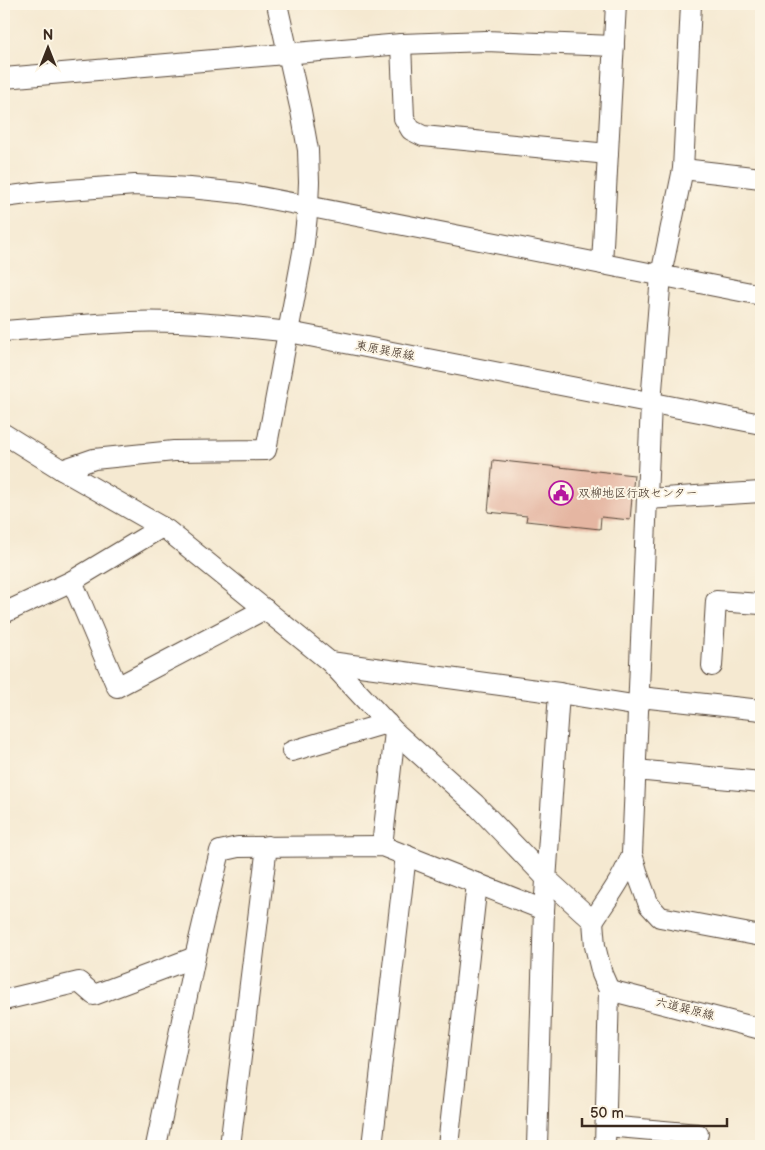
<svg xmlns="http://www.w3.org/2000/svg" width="765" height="1150" font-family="'Balsamiq Sans','Klee One',sans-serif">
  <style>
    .building { fill: #e5b6a2 }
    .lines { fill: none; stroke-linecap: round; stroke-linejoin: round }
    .minor-casing { stroke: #574739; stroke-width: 22 }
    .minor { stroke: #fff; stroke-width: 20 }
    .labels { text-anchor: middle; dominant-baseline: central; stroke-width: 4; stroke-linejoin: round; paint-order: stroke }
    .street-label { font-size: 12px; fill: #3b2a1e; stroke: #fcf5e5 }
    .poi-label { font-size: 12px; fill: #3b2a1e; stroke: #fcf5e5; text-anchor: start }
  </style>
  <rect width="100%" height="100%" fill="#fcf5e5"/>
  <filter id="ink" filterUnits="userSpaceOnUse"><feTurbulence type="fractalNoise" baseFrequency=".02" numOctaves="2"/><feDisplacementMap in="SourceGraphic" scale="10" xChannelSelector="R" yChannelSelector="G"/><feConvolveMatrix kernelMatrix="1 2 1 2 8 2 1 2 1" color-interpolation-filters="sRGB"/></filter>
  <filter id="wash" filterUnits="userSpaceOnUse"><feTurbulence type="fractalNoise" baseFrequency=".0096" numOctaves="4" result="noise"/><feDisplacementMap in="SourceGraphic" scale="20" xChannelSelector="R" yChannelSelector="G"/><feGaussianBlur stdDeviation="1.12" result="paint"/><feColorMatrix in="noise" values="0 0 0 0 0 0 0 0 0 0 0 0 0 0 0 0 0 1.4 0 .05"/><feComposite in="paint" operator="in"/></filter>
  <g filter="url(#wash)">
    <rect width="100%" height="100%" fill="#f5e9d1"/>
    <g id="blocks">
      <!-- building -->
      <path class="building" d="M493,460l141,15 -4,45 -29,-3 -1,12 -74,-8 1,-5 -39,-4z"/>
    </g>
  </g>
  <g filter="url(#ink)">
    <use href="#blocks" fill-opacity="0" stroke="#574739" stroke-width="1"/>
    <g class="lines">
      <!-- minor casing -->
      <g class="minor-casing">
        <g id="minor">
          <path d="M691,4l-8,165 -22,106 -10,128 -19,451 7,24 10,27 11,12 101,19"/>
          <path d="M401,44l3,74 7,12 12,6 185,18"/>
          <path d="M4,78l397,-34 85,-3 128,5"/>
          <path d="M683,169l78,9"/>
          <path d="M4,197l38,-5 93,-7 55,3 50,5 521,102"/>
          <path d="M602,264l14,-260"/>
          <path d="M4,331c41,-3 83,-7 125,-9 54,-2 107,4 160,10l472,92"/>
          <path d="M4,434l58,36 105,60 163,132 65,70 80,72 71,74 47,43 2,25 7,28 7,16 -4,156"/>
          <path d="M62,470l32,-11 80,-8 92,-1 37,-198 5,-46 1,-24 -1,-32 -7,-39 -24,-107"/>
          <path d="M647,499l114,-7"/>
          <path d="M72,581l45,106 148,-78"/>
          <path d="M4,613l68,-32 90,-54"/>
          <path d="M330,662l229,31 80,13"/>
          <path d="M712,666l4,-65 45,3"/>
          <path d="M640,697l121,13"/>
          <path d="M292,751l95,-28"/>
          <path d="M636,770l125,12"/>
          <path d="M382,846l13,-114"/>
          <path d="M593,921c14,-22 30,-42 39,-67"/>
          <path d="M609,990l152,39"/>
          <path d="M4,1000l75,-18 15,13 101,-38"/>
          <path d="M606,1126l92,8"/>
          <path d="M156,1146l39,-189 25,-106 18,-4 144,-1 162,64"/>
          <path d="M230,1146l37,-300"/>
          <path d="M372,1146l34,-291"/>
          <path d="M448,1146l29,-263"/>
          <path d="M537,1146l7,-236 15,-217"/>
        </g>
      </g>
      <!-- minor -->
      <use href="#minor" class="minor"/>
    </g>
  </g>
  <!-- icons -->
  <defs>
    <g id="civic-ring" transform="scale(1.25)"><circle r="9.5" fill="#fcf5e5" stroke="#b5179e" stroke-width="1.5"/><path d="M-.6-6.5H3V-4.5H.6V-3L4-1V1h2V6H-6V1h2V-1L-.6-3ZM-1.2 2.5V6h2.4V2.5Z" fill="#b5179e"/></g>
  </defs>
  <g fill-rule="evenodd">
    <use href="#civic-ring" x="561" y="493"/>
  </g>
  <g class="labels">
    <!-- street labels -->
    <g class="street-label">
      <text transform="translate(385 351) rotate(11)">東原巽原線</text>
      <text transform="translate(685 1009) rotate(14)">六道巽原線</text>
    </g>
    <!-- poi labels -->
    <g class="poi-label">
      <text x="578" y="493">双柳地区行政センター</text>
    </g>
  </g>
  <!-- margin -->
  <rect width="765" height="1150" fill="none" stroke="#fcf5e5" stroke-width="20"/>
  <!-- north arrow -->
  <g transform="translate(48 48)" stroke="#fcf5e5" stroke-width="4" paint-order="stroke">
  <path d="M0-4L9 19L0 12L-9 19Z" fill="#3b2a1e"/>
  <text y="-8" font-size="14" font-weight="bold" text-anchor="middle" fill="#3b2a1e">N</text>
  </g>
  <!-- scale -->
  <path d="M582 1118v8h145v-8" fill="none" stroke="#3b2a1e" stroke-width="2.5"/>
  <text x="590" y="1118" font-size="15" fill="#3b2a1e" stroke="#fcf5e5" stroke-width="4" paint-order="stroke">50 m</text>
</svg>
